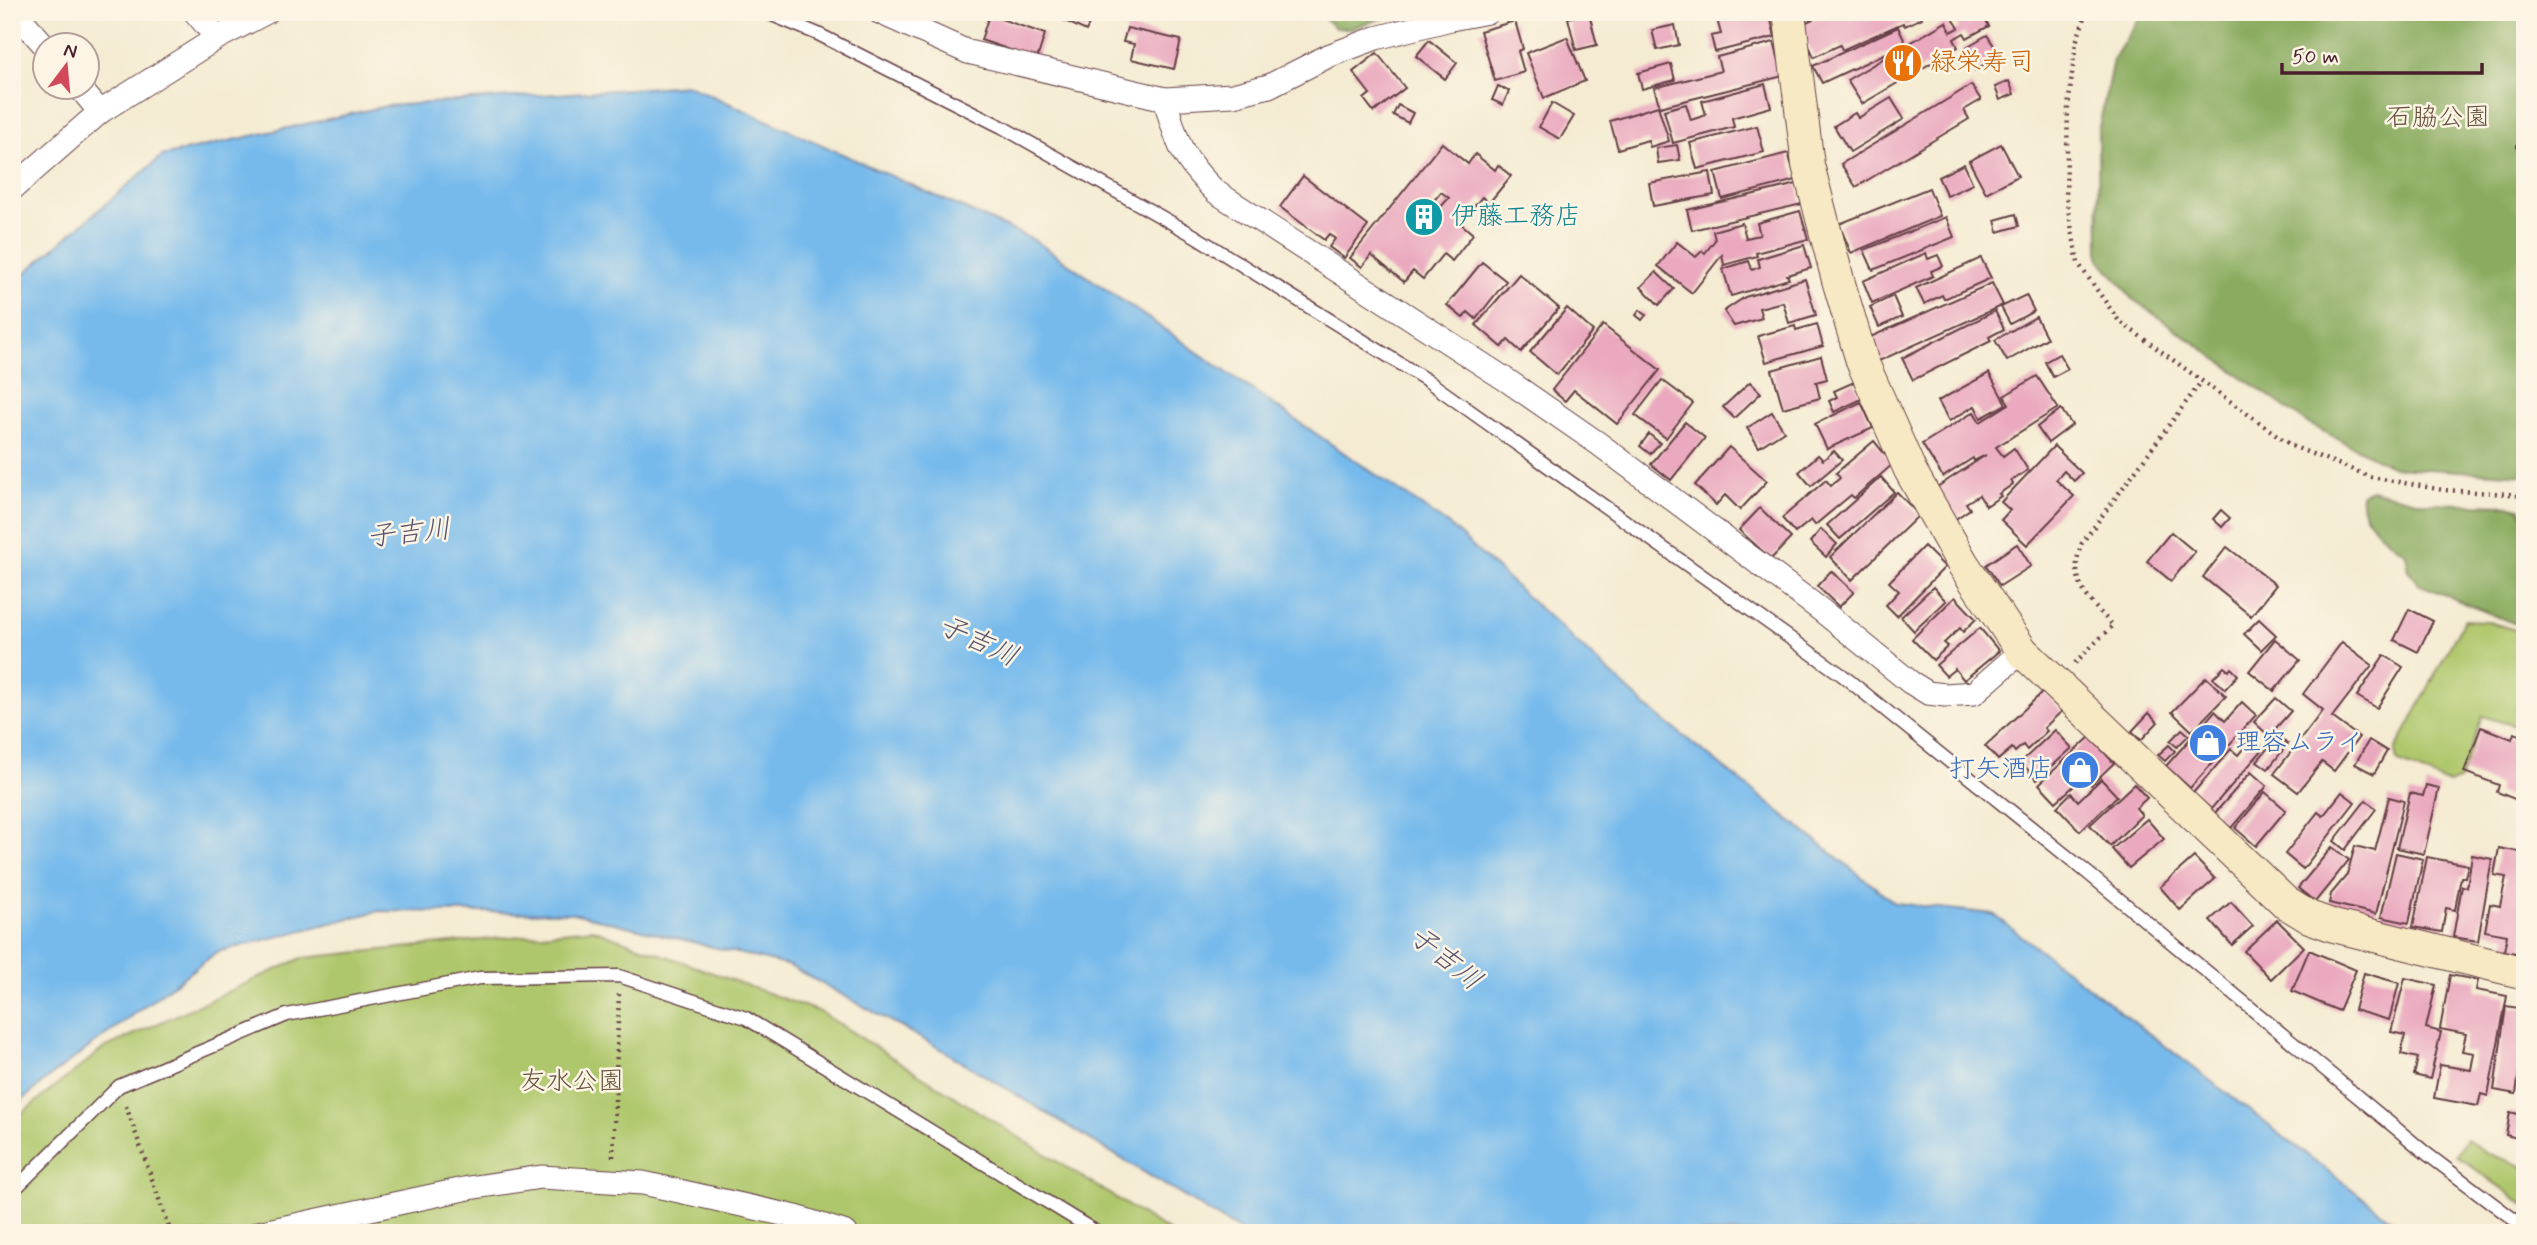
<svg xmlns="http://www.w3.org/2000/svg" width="2537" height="1245" font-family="Mynerve,'Klee One',sans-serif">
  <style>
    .green { fill: #afc76c; stroke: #7c734c; stroke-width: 2 }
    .forest { fill: #8bac60; stroke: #6a6646; stroke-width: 2 }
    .water { fill: #76baec; stroke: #606c8c; stroke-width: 2 }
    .building { fill: #eaa9bf; fill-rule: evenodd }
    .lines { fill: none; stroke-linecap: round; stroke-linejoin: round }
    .lane-casing { stroke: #643e44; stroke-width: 15 }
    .street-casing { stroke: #643e44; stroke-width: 25 }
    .secondary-casing { stroke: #643e44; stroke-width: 34 }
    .path { stroke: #643e44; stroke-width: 4.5; stroke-dasharray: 2 5; stroke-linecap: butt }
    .lane { stroke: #fff; stroke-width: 12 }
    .street { stroke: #fff; stroke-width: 23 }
    .secondary { stroke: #f6e9c3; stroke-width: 32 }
    .labels { text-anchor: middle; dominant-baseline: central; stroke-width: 5; stroke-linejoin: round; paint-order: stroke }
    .food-label { font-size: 26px; fill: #c56008; stroke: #fcf5e5; text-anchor: start }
    .park-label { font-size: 26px; fill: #68513e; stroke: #fcf5e5 }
    .culture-label { font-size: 26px; fill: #0d838f; stroke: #fcf5e5; text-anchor: start }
    .shop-label { font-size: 26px; fill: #366cbe; stroke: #fcf5e5; text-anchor: start }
    .water-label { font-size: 28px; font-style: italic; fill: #59556f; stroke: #fcf5e5 }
  </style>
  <rect width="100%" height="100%" fill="#fcf5e5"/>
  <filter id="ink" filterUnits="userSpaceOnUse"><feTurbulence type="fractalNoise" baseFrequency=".0143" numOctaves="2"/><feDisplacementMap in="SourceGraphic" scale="14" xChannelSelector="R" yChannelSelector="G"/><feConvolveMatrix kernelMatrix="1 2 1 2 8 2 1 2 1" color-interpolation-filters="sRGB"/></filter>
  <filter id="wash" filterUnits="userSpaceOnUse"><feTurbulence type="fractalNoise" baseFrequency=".00686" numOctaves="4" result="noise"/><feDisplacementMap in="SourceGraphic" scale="28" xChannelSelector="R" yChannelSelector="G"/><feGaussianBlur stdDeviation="1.57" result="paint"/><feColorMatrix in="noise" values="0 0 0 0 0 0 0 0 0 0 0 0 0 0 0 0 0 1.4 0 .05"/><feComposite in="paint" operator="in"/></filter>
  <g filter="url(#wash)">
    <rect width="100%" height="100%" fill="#f4ebd2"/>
    <!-- green -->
    <g class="green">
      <path d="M2464,620l22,1 39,12v96l-43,-13 -23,65 -10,3 -52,-23 -2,-10z"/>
      <path d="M592,929l228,83 351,221h-1159v-112l92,-73 198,-90z"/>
      <path d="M2466,1139l21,14 38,14v38l-69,-50z"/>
    </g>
    <!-- forest -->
    <g class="forest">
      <path d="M1324,12h77l-49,16h-17l-12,-11z"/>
      <path d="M2143,12h382v463l-132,-8 -86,-44 -174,-124 -34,-41 -1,-126 15,-72z"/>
      <path d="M2371,490l54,13 82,2 13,3 5,11v109l-107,-44 -9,-13 -3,-18c-19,-13 -48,-32 -44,-59z"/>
    </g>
    <!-- water -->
    <path class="water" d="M688,85l346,155 415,285 199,183 247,195 98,11 416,319h-1165l-303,-184 -151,-83 -217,-53 -195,-2 -161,41 -169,126 -36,31v-825l150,-128 224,-50z"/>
    <g id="blocks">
      <!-- building -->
      <g class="building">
        <path d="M1046,12h49l-9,19z"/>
        <path d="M1671,12h32v1l-29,8z"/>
        <path d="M1731,12h38l6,25 -60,15 -4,-16 10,-2 -5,-18z"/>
        <path d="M1828,12h91l3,6 -17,8 -2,-3 -61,27 -2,-5 -26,12 -14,-32z"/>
        <path d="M1960,12h21l8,14 -22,12 -3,-5 -10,6 4,8 -96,57 -15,-24 99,-58 5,10 8,-4 -7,-11z"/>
        <path d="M1589,13l8,32 -21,5 -8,-32z"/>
        <path d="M989,15l56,19 -8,25 -56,-19z"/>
        <path d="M1515,21l8,28 -5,2 6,21 -29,9 -15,-50z"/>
        <path d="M1675,25l4,20 -22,5 -5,-20z"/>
        <path d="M1898,27l8,17 -84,39 -9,-17z"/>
        <path d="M1127,28l54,12 -7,29 -43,-10 3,-15 -11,-2z"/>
        <path d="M1987,35l13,20 -25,15 -12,-21z"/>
        <path d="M1567,37l18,44 -41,17 -18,-45z"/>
        <path d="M1429,40l28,23 -12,16 -29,-23z"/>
        <path d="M1774,42l9,34 -123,31 -6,-19 67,-17 -4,-14z"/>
        <path d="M1377,53l28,35 -31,24 -10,-13 6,-5 -17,-22z"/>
        <path d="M1671,64l4,16 -33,9 -4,-16z"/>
        <path d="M2009,81l5,13 -14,6 -5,-13z"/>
        <path d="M1765,84l6,23 -39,11 2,9 -61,16 -9,-33 22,-6 5,16 15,-5 -4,-14z"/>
        <path d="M1971,85l10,15 -17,10 5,9 -113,68 -15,-23z"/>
        <path d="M1498,86l11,5 -6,14 -11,-5z"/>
        <path d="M1891,98l13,21 -54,33 -16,-26 21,-13 3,5z"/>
        <path d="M1552,103l22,13 -14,23 -21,-12z"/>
        <path d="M1398,105l15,8 -5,10 -15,-8z"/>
        <path d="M1658,106l11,35 -19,6 -2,-7 -30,9 -8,-28z"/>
        <path d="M1757,126l7,26 -67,17 -7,-26z"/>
        <path d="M1442,143l26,21 7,-10 20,16 3,-5 13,11 -22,27 -7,-6 -22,26 13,11 -21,27 -9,-7 -20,25 -10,-8 -9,11 -33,-27 -9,12 -12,-9zM1441,192l8,6 -11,12 -7,-6z"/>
        <path d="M2001,144l17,32 -32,17 -17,-32z"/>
        <path d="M1677,145l3,15 -22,3 -2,-15z"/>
        <path d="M1788,153l8,27 -74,19 -7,-27z"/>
        <path d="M1964,164l9,20 -26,12 -9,-19z"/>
        <path d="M1710,172l4,23 -61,11 -4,-23z"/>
        <path d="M1303,176l65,50 -24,32 -15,-11 6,-8 -6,-5 -5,6 -44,-33z"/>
        <path d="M1797,184l5,20 -110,26 -5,-20z"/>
        <path d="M1929,188l11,28 -89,37 -12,-29z"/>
        <path d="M1800,211l8,28 -52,14 1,3 -33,9 -2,-10 -30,38 -34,-27 19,-24 19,15 6,-6 3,2 10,-13 -2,-9 29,-8 4,15 14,-3 -3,-12z"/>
        <path d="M2016,214l3,12 -21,6 -3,-12z"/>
        <path d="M1946,217l8,20 -81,33 -9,-20z"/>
        <path d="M1804,245l7,23 -24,7 2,4 -58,17 -8,-27 26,-8 3,9 8,-3 -2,-8z"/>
        <path d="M1926,253l2,6 10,-4 5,11 -12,5 2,5 -61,27 -9,-22z"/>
        <path d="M1981,258l10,20 -47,21 -2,-4 -18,9 -8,-16z"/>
        <path d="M1482,262l24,19 -30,38 -8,-7 -5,6 -16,-13z"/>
        <path d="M1656,272l18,17 -15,16 -18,-18z"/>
        <path d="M1519,274l40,34 -38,44 -13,-12 -6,7 -26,-22z"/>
        <path d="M1805,279l11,36 -27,8 -6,-21 -24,6 3,10 -28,8 -10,-15 21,-14z"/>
        <path d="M1992,283l11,22 -124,56 -11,-23z"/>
        <path d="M2026,295l8,16 -24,13 -9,-17z"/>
        <path d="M1893,296l9,21 -23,10 -9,-20z"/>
        <path d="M1567,308l26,23 -36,44 -27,-23z"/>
        <path d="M1640,310l6,5 -4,5 -6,-5z"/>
        <path d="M1995,311l9,18 -15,8 2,4 -78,39 -11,-22z"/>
        <path d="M2036,317l11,21 -40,23 -12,-21z"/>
        <path d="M1817,324l6,22 -57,16 -8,-26 37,-10 1,4z"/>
        <path d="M1603,325l57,45 -43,54 -43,-34 -9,11 -13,-11z"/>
        <path d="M2059,354l9,15 -15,8 -8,-15z"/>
        <path d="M1821,356l6,23 -11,3 4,16 -37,10 -11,-38z"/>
        <path d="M1989,373l17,31 -25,14 -6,-12 -26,15 -11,-20z"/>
        <path d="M2037,376l21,32 -62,39 7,9 11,-8 14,22 -17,11 2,3 -14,10 2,2 -15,10 -7,-11 -13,8 4,6 -16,11 -20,-31 52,-34 -12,6 -1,-3 -30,19 -21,-33 52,-32 6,10 29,-18 -5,-8z"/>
        <path d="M1662,380l31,23 -27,35 -31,-23z"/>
        <path d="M1750,382l11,11 -27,25 -11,-11z"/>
        <path d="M1854,382l8,17 -28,13 -5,-11 8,-4 -3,-6z"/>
        <path d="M1861,402l12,26 -46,21 -12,-25z"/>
        <path d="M2061,409l11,16 -24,18 -11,-16z"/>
        <path d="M1772,412l12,19 -25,16 -12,-19z"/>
        <path d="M1685,422l20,16 -34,42 -20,-16z"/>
        <path d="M1649,434l11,9 -10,11 -10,-8z"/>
        <path d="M1874,441l19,23 -39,34 -3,-3 -36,30 -4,-5 -16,13 -13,-15 44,-38 5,6 9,-8 -4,-5z"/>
        <path d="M2054,446l28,27 -8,8 -10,-10 -8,9 18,16 -47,49 -26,-25 9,-10 -9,-8z"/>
        <path d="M1729,447l38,34 -27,29 -15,-15 -9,10 -21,-20z"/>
        <path d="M1834,451l8,9 -31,26 -12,-14 19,-17 5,5z"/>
        <path d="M1881,477l13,15 -54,47 -13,-14z"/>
        <path d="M1897,492l22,23 -67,65 -22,-23z"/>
        <path d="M1760,508l31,30 -20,21 -32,-29z"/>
        <path d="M2221,510l9,8 -8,9 -9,-8z"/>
        <path d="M1821,529l16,15 -11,13 -16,-15z"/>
        <path d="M2171,532l24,20 -24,29 -24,-20z"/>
        <path d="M2017,544l14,22 -31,20 -14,-21z"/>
        <path d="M1924,546l21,21 -48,49 -11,-11 13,-14 -10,-9z"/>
        <path d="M2227,547l49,38 -25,31 -48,-39z"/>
        <path d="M1831,571l23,21 -15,15 -22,-21z"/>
        <path d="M1933,587l13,14 -32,30 -13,-14z"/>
        <path d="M1955,597l21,22 -13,13 -3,-4 -16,15 4,3 -15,14 -21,-21z"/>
        <path d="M2409,609l24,12 -15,31 -24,-12z"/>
        <path d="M2259,619l17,16 -15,15 -17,-16z"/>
        <path d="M1980,628l19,23 -35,29 -9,-11 -9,7 -10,-11z"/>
        <path d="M2275,639l25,21 -26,31 -25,-20z"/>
        <path d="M2342,642l30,23 -40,52 27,20 -25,34 -12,-9 -24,30 -24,-18 49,-64 -20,-16z"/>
        <path d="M2384,655l19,12 -26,41 -20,-12z"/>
        <path d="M2224,667l5,4 2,-3 7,7 -13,14 -12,-11z"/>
        <path d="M2206,677l20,19 -34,35 -20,-19z"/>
        <path d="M2044,691l18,20 -18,17 3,3 -20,19 -4,-5 -8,7 -3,-4 -14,12 -13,-14z"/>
        <path d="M2276,698l15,13 -22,25 -15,-14z"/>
        <path d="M2242,702l14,13 -66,73 -24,-22 49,-55 10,10z"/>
        <path d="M2149,713l9,9 -17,18 -9,-9z"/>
        <path d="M2481,727l31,12 2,-6 11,4v58l-6,-2 -2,7 -20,-8 2,-7 -35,-13z"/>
        <path d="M2182,729l7,6 -12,12 -7,-6z"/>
        <path d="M2055,730l17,18 -35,32 -16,-18z"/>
        <path d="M2278,736l10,8 -20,25 -11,-8z"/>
        <path d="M2090,737l24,26 -23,22 -7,-8 -28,25 -17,-18z"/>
        <path d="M2252,738l12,10 -53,61 -18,-16 38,-44 7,6z"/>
        <path d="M2369,740l18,11 -13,23 -19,-10z"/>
        <path d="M2169,745l6,6 -10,10 -7,-6z"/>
        <path d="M2251,772l16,14 -36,42 -17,-14z"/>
        <path d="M2101,779l16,17 -37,35 -23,-24 14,-14 7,8z"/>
        <path d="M2134,784l13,14 -11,10 6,7 -32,31 -20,-21z"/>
        <path d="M2426,785l13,3 -15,66 -27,-6 13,-55 13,3z"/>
        <path d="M2265,792l21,18 -30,36 -21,-18z"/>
        <path d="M2342,792l13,10 -52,67 -18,-15 33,-42 5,4z"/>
        <path d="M2389,797l15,4 -28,113 -47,-11 2,-9 16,-19 8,-29 20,5z"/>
        <path d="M2366,800l10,9 -31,41 -11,-9z"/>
        <path d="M2147,819l17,20 -35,29 -17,-19z"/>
        <path d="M2332,847l17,13 -34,42 -17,-14z"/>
        <path d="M2499,848l26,5v90l-4,11 -17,-3 3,-16 -22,-4 5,-27 10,2 6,-29 -12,-2z"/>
        <path d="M2396,853l27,6 -14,64 -28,-6z"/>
        <path d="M2472,855l20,4 -14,82 -25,-4 9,-51 5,1z"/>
        <path d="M2194,857l21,22 -35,31 -20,-23z"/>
        <path d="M2427,857l41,8 -3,12h-4l-6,33 -9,-2 -4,24 -29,-5z"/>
        <path d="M2231,902l22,24 -21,19 -22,-25z"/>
        <path d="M2277,920l27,27 -33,32 -27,-28z"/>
        <path d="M2309,950l47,20 -17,41 -47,-20z"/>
        <path d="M2364,973l35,10 -10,37 -35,-10z"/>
        <path d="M2450,975l28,5 -2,10 31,6 -19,100 -7,-2 -3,12 -44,-8 6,-33 31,5 3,-17 -12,-2 4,-17 -26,-5z"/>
        <path d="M2405,978l31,7 -10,43 15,4 -11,47 -16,-4 4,-17 -17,-4 4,-19 -14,-3z"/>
        <path d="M2506,1006l19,3v48h-4l-5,37 -22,-4z"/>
        <path d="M2510,1112l12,3 -5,23 -11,-3z"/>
      </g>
    </g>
  </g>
  <g filter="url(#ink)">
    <use href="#blocks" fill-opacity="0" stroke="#643e44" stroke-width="2"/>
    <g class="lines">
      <!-- lane casing -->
      <g class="lane-casing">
        <g id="lane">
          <path d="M765,12l53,22 184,93 193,109 233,145 414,294 242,195 343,284 98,74"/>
          <path d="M12,1192l107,-106 168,-71 193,-37 139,-2 127,42 352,215"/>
        </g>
      </g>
      <!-- street casing -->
      <g class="street-casing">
        <g id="street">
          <path d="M15,12l31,35"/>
          <path d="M195,12l22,26"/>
          <path d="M879,12l89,40 197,47 68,-4 36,-9 59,-30 48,-18 75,-19 37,-7"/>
          <path d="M80,88l20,24"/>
          <path d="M1165,99c12,45 17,60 51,93l292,189 91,63 222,166 89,72 18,11 17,2 29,-2 48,-42"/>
          <path d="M12,189l88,-77 117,-74 50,-26"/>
          <path d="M258,1233l211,-45 72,-11 102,6 153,34 50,16"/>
        </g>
      </g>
      <!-- secondary casing -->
      <g class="secondary-casing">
        <path id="secondary" d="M1789,12l19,153 30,115 24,81 48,109 53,94 59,87 264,252 23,14 25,9 191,47"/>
      </g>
      <!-- path -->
      <g class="path">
        <path d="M2087,12l-11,30 -8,65 -2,91 12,65 41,58 173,125 79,31 72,13 82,5"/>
        <path d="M2516,146l9,1"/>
        <path d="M2075,663l38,-38c-25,-24 -46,-46 -31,-82l119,-161"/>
        <path d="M126,1106l45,127"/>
        <path d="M613,1157l6,-163"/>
      </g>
      <!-- lane -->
      <use href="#lane" class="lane"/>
      <!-- street -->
      <use href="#street" class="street"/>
      <!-- secondary -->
      <use href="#secondary" class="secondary"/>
    </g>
  </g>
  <!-- icons -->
  <defs>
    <g id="restaurant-disc" transform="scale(2.0125)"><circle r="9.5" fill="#e8710a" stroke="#fcf5e5"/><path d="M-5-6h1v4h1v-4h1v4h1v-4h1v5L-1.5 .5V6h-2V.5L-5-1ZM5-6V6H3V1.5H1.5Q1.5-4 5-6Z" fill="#fff"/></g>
    <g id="building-disc" transform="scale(2.0125)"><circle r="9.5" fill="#0f9aa8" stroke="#fcf5e5"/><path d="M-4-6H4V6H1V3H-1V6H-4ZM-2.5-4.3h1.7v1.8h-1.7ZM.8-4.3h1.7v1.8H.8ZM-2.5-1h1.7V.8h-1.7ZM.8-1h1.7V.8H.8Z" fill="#fff"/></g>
    <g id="shop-disc" transform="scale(2.0125)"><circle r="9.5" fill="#3f7fe0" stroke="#fcf5e5"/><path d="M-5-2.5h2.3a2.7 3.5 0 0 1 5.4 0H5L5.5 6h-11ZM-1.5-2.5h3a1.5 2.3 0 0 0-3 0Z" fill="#fff"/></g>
  </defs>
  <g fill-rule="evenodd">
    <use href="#restaurant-disc" x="1903" y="63"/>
    <use href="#building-disc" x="1424" y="217"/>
    <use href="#shop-disc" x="2208" y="743"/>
    <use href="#shop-disc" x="2080" y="770"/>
  </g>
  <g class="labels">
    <!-- food labels -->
    <g class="food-label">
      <text x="1930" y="63">緑栄寿司</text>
    </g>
    <!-- park labels -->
    <g class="park-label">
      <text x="2438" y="118">石脇公園</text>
      <text x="572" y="1082">友水公園</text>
    </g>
    <!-- culture labels -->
    <g class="culture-label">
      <text x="1451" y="217">伊藤工務店</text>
    </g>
    <!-- shop labels -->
    <g class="shop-label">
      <text x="2235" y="743">理容ムライ</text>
      <text x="2053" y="770" text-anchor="end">打矢酒店</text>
    </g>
    <!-- water labels -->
    <g class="water-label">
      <text transform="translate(409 534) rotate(-6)">子吉川</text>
      <text transform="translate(978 642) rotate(25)">子吉川</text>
      <text transform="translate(1445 959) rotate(39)">子吉川</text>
    </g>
  </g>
  <!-- margin -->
  <rect width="2537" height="1245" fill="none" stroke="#fcf5e5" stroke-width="42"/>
  <!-- north arrow -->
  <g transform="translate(66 66) rotate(16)"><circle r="33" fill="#fcf5e5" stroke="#b59f9b" stroke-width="2"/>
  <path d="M0-5L12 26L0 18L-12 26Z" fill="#d1495b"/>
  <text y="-10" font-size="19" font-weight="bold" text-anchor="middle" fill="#4a1f2b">N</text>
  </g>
  <!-- scale -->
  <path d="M2282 63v10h200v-10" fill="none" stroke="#4a1f2b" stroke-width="3.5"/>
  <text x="2292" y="63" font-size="21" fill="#4a1f2b" stroke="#fcf5e5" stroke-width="5" paint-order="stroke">50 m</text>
</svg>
